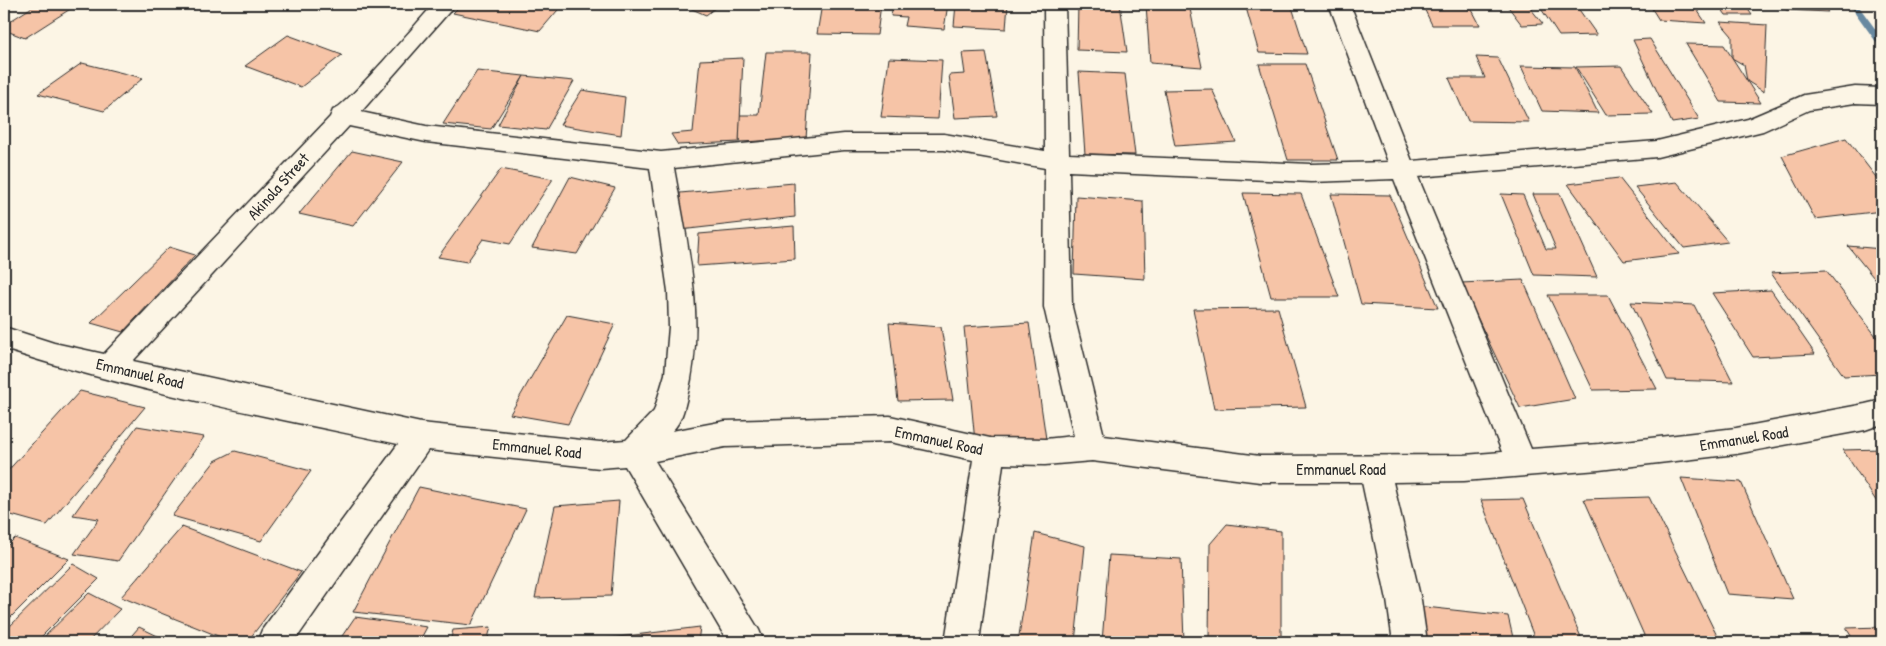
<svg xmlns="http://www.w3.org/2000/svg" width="1886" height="646" font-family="'Patrick Hand',sans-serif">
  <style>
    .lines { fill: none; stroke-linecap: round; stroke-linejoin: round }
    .stream { fill: #6789a0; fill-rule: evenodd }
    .building { fill: #f6c4a7; stroke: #2b2b2b }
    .minor-casing { stroke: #2b2b2b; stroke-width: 3 }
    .minor { fill: #fcf5e5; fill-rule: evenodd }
    .labels { text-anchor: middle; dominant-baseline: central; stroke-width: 5; stroke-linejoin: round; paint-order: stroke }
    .street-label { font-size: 16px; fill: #2b2b2b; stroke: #fcf5e5 }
  </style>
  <rect width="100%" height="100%" fill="#fcf5e5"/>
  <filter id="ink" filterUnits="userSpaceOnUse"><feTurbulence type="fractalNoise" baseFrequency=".02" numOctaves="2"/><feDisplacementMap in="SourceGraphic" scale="10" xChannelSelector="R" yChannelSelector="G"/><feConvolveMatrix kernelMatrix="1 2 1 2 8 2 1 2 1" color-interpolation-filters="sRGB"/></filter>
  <g filter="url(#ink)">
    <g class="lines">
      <!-- stream -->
      <path class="stream" d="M1849,4h8l25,34v9l-3,-1z"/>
    </g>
    <!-- building -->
    <g class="building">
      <path d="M37,4h41l-53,34 -21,-8v-5z"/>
      <path d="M462,4h101l-23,27 -87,-18z"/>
      <path d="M680,4h40l-14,11z"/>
      <path d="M822,4h59l-4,31 -60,-1z"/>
      <path d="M893,4h55l-4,25 -40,-3 2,-9 -15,-1z"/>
      <path d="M956,4h52l-2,25 -52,-3z"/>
      <path d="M1078,4h42l7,48 -50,-2z"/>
      <path d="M1146,4h43l13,63 -52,-4z"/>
      <path d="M1245,4h46l16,50 -48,-1z"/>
      <path d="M1422,4h47l11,21h-48z"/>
      <path d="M1506,4h21l16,20 -21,1z"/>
      <path d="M1538,4h37l22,31 -38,1z"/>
      <path d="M1649,4h44l13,19 -47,-3z"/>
      <path d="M1718,4h26l8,11h-26z"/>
      <path d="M1781,4h41l6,8 -42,-2z"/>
      <path d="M1720,22l47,3 -3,67 -17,-11 -3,-16 -12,-7v-22z"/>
      <path d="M288,35l54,20 -41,32 -56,-21z"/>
      <path d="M1650,39l49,80 -27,4 -39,-83z"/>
      <path d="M1686,44l38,1 37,58 -40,-1z"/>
      <path d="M766,52h46l-6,87 -67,3v-27h20z"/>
      <path d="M986,52l11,64 -42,2 -6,-43 16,-1 -3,-21z"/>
      <path d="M1476,57l22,1 31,64 -61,-1 -19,-43h36z"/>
      <path d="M743,58l-4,84 -61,3 -7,-11 22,-2 7,-72z"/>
      <path d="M889,58l53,2 -4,59 -57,-2z"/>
      <path d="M82,63l61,15 -39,33 -66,-17z"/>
      <path d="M1259,64h46l33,96h-50z"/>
      <path d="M1521,66l54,1 23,46 -56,-2z"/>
      <path d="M1621,66l32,48 -47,1 -30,-48z"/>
      <path d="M477,71l47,5 -33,53 -48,-5z"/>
      <path d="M1079,72l46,2 10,81 -50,-1z"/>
      <path d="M524,76l50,5 -28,49 -48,-5z"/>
      <path d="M1212,89l24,53 -61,4 -11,-56z"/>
      <path d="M582,90l43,7 -4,38 -61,-10z"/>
      <path d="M1846,138l36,47v26l-67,8 -33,-63z"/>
      <path d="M352,151l51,11 -50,64 -54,-12z"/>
      <path d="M501,169l52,10 -43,65 -27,-5 -16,23 -29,-5z"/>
      <path d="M570,177l45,11 -38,66 -45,-6z"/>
      <path d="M1619,178l60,76 -55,7 -56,-77z"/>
      <path d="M1677,182l51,60 -44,6 -49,-61z"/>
      <path d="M794,183l1,34 -115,13v-37z"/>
      <path d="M1243,193l58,1 38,103h-68z"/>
      <path d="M1331,194l59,1 48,113 -77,-4z"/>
      <path d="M1501,194l22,1 23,54h10l-23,-55h27l37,83 -63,-2z"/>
      <path d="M1076,196l67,5 2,78 -71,-5z"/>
      <path d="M794,226l1,33 -98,7 2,-32z"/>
      <path d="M1848,246l34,3v39z"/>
      <path d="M169,247l26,8 -72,77 -32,-9z"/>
      <path d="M1826,270l56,74v30l-38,2 -73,-103z"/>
      <path d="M1523,280l52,119 -55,9 -59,-125z"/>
      <path d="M1771,290l44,64 -62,3 -41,-64z"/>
      <path d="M1548,295h60l49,94 -64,1z"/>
      <path d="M1631,302l63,3 39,77 -66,-2z"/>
      <path d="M1278,308l28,99 -92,2 -21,-100z"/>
      <path d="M567,315l48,9 -47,100 -58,-10z"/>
      <path d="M889,323l52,4 12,73 -55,1z"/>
      <path d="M1029,323l17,116 -71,3 -11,-115z"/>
      <path d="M80,391l65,16 -98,118 -43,-12v-38z"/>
      <path d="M137,426l67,11 -86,124 -44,-7 25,-35 -26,-4z"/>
      <path d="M1882,449v61l-39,-60z"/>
      <path d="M235,451l76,20 -50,70 -89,-25 43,-55z"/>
      <path d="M1681,478l60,4 52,117 -66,-5z"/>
      <path d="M419,487l107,22 -55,116 -118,-13z"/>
      <path d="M1649,497l71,145h-73l-63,-143z"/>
      <path d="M1523,499l60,143h-47l-55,-142z"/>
      <path d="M619,501l-8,95 -76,2 20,-92z"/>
      <path d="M1227,524l54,7v111h-72l1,-98z"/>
      <path d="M182,527l119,45 -54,70h-14l-112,-45z"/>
      <path d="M1035,533l50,13 -10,96h-57z"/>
      <path d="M15,538l54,21 -65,65v-75z"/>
      <path d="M1109,555l72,4 3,83h-82z"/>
      <path d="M73,564l26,15 -63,63h-32v-10z"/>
      <path d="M89,593l31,16 -32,33h-49z"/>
      <path d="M1416,606l92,10 6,26h-92z"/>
      <path d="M355,617l72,10 -8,15h-81z"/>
      <path d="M139,627l31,15h-44z"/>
      <path d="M491,627l-4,15h-37l3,-12z"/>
      <path d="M700,627l-2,15h-121z"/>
      <path d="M1882,627v15h-27l-9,-14z"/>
    </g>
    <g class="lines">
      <!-- minor casing -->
      <g class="minor-casing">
        <path id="minor" d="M434,4h22l-95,108 65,14 235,26 183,-18h100l101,17 -1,-147h21l4,150 242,10 77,-2 -59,-158h21l62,157 245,-20 91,-22 56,-24 51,-8 27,1v16l-27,-1 -46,7 -46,21 -106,26 -239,20 113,272 68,-5 137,-16 129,-24 17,-4v24l-17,6 -129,24 -137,16 -135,11 -71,1 28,118 6,42h-34l-6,-42 -25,-118h-102l-168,-21 -47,4 -42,-1 -24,178h-34l28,-182 -83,-18 -165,5 -70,14 104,169 5,12h-36l-103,-176 -25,2 -172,-18 -134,192h-37l5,-12 136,-186c-131,-28 -267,-53 -394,-95v-22l50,16 50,11 226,-237 3,-7c13,-3 86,-90 101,-106zM349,126l77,16 224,26 18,123 1,36 -4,47 -11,37 -28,29 -26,2 -179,-19 -288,-62zM844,150h100l101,18 -1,139 30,129 -29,3 -55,-1 -100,-22 -165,5 -53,10c10,-10 12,-22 15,-34 20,-76 0,-154 -13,-229zM1069,171l242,11 83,-3 108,273 -38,3 -204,1 -156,-20 -32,-129z"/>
      </g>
      <!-- minor -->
      <use href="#minor" class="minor"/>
    </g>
  </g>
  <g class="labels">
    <!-- street labels -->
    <g class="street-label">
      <text transform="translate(278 186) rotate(-48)">Akinola Street</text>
      <text transform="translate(140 373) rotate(13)">Emmanuel Road</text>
      <text transform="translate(1744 438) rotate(-9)">Emmanuel Road</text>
      <text transform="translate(939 440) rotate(12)">Emmanuel Road</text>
      <text transform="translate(537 448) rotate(6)">Emmanuel Road</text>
      <text x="1341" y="469">Emmanuel Road</text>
    </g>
  </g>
  <!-- margin -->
  <rect width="1886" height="646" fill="none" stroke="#fcf5e5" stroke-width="20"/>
  <rect x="10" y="10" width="1866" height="626" fill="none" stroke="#2b2b2b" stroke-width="2" filter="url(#ink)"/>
</svg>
